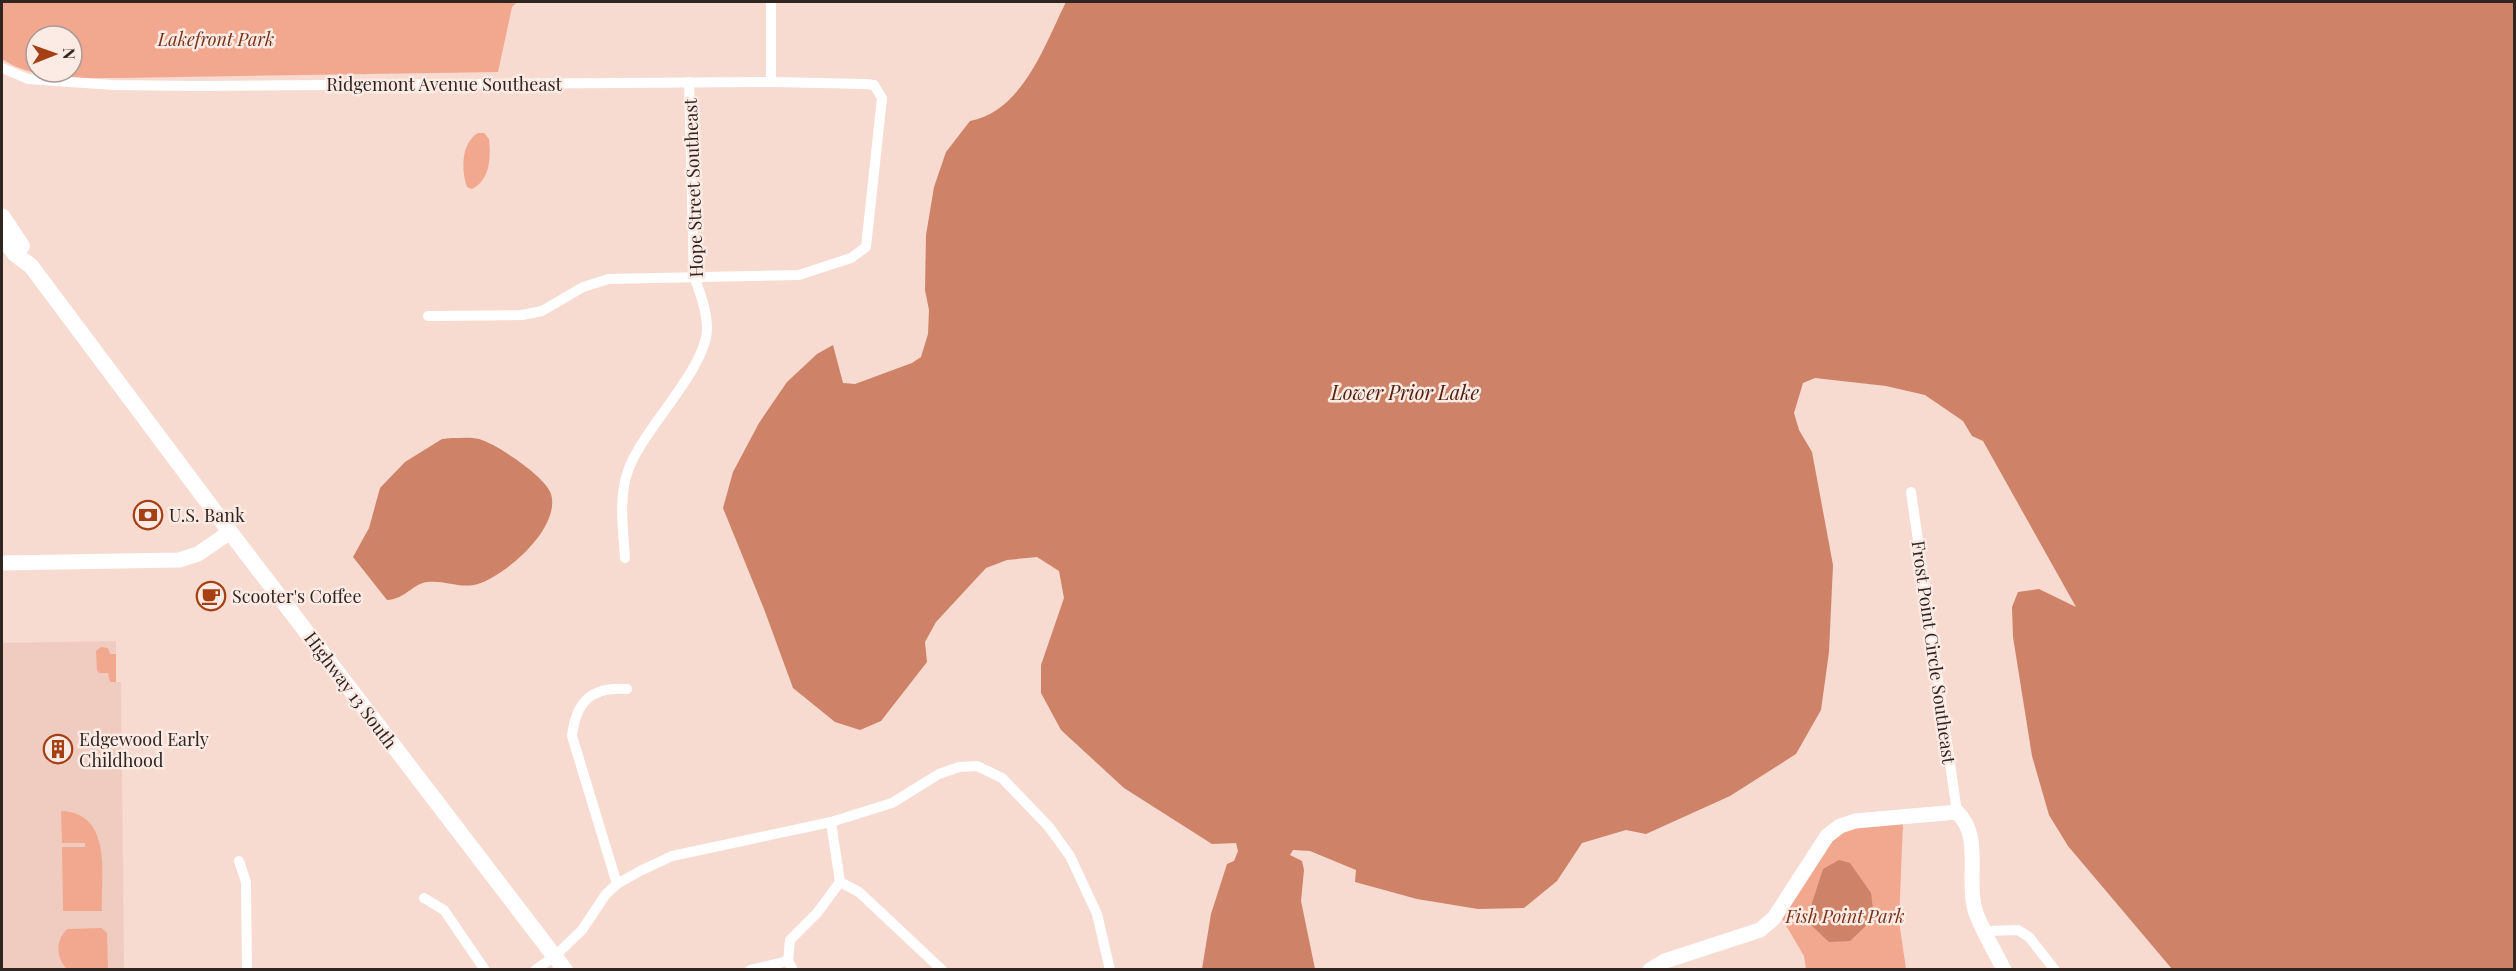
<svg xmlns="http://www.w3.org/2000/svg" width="2516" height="971" font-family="'Playfair Display',serif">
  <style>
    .built { fill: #efccbf }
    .green { fill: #f1a88e; fill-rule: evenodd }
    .water { fill: #ce8267 }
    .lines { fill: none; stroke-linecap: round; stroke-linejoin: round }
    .street { stroke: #fff; stroke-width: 10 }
    .secondary { stroke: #fff; stroke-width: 15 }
    .primary { stroke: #fff; stroke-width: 16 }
    .labels { text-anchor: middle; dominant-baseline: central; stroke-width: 5; stroke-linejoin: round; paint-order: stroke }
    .park-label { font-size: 18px; font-style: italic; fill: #793317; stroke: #fceae4 }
    .street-label { font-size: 18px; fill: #2f2521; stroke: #fceae4 }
    .poi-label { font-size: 18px; fill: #2f2521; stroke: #fceae4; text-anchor: start }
    .water-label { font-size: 20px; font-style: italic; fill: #52210e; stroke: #fceae4 }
  </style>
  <rect width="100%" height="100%" fill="#f7dad0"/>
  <!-- built -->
  <path class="built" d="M116,641v41h5l3,287h-122v-326z"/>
  <!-- green -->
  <g class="green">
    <path d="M2,2h515l-5,5 -14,65 -380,6c-39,0 -83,3 -116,-19zM36,36h36v36h-36z"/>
    <path d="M478,133h6l5,6c2,19 1,41 -17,50l-5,-2c-6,-17 -6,-44 11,-54z"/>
    <path d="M101,647l7,1 2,6h6v28h-6l-2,-9h-9l-2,-3 -1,-19z"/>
    <path d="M61,811c52,2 40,64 41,100h-39l-1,-64h23v-4h-23z"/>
    <path d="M1903,823l-4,98 7,48h-100l-2,-13 -23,-39 48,-76c23,-16 47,-16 74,-18z"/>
    <path d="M101,928l6,5 1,35 -3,2 -38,-1c-12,-12 -11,-29 0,-40z"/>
  </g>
  <!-- water -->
  <g class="water">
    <path d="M1066,2h1448v967h-342l-104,-123 -19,-31 -17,-59 -19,-119 -1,-30 6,-15 21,-3 37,18 -93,-166 -11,-5 -9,-15 -38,-26 -39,-9 -71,-8 -12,5 -9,30 5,17 13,22 21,113 -4,87 -8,58 -25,44 -66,42 -84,38 -20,-4 -44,13 -25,38 -33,27 -46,1 -61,-10 -62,-17 1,-12 -46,-19 -17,-1 -3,5 12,6 2,9 -3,31 14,68h-113l9,-55 16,-50 7,-3 4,-10 -2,-8 -24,1 -88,-56 -63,-58 -20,-37v-28l23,-67 -5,-27 -22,-14 -30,3 -21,8 -50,54 -11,20 2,20 -46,59 -21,9 -25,-8 -42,-34 -29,-79 -41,-101 10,-36 26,-49 28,-41 30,-28 16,-9 10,38 12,1 57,-21 9,-6 7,-23 1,-24 -4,-20 1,-55 8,-48 12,-35 24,-31c53,-10 75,-77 96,-119z"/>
    <path d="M452,438c9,0 19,-1 27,1 18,5 67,38 72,55 10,34 -45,81 -73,90 -18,5 -33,-4 -50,-2 -15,1 -22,17 -41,18l-34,-43 16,-29 11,-40 25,-26 37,-23z"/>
    <path d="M1839,860l11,3 21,30 3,25 -24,23 -21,1 -17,-16v-23l11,-34z"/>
  </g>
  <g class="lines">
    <!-- street -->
    <g class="street">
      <path d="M2,68l26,11 85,6 86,1 572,-4 95,2 8,1 8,13 -16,149 -15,11 -52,17 -190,4 -26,8 -41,24 -20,4 -94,1"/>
      <path d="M771,82v-80"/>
      <path d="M1911,492l46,320"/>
      <path d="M625,558c-2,-30 -7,-62 4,-90 15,-40 77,-99 78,-139 0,-18 -7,-36 -13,-53l-5,-194"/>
      <path d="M831,822l9,60 19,10 83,78"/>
      <path d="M239,861l7,21 1,88"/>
      <path d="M617,884l-45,-148c4,-34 19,-50 55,-47"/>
      <path d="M424,898l20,12 41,60"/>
      <path d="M1986,931l32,-1 11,7 26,33"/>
      <path d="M535,970l20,-14 27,-26 24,-36 11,-10 23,-13 32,-15 159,-34 61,-19 47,-29 20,-7 18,-1 25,12 47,49 21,29 27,58 13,56"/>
      <path d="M750,970l38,-9"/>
      <path d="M793,970l-5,-9 2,-21 27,-27 23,-31"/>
    </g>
    <!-- secondary -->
    <g class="secondary">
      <path d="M2,563l177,-3 19,-6 32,-22"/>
      <path d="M1650,970l15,-9 95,-31 14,-12 53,-82 13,-10 15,-5 102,-9c25,24 10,63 17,94 3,16 22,47 30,64"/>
    </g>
    <!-- primary -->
    <g class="primary">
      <path d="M2,216l20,30"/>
      <path d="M2,236l13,18 16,12 199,266 335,438"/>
    </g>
  </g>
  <!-- icons -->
  <defs>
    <g id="bank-ring" transform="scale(1.5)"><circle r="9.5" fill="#fceae4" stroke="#a54014" stroke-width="1.5"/><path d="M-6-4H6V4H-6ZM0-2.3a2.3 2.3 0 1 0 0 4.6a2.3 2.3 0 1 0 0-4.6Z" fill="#a54014"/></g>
    <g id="cafe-ring" transform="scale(1.5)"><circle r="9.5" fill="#fceae4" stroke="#a54014" stroke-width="1.5"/><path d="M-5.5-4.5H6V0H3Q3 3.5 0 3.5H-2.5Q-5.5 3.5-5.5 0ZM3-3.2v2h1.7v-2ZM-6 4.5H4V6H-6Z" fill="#a54014"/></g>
    <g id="building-ring" transform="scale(1.5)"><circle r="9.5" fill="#fceae4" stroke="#a54014" stroke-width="1.5"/><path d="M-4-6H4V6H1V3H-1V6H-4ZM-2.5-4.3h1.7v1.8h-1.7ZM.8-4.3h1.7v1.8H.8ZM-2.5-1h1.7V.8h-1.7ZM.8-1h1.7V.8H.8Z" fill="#a54014"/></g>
  </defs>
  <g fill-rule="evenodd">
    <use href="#bank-ring" x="148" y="515"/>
    <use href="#cafe-ring" x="211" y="596"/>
    <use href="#building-ring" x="58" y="749"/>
  </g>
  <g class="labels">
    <!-- park labels -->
    <g class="park-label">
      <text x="216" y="39">Lakefront Park</text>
      <text x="1845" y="916">Fish Point Park</text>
    </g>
    <!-- street labels -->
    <g class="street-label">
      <text x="444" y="84">Ridgemont Avenue Southeast</text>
      <text transform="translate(693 188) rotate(-92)">Hope Street Southeast</text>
      <text transform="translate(1934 652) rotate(82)">Frost Point Circle Southeast</text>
      <text transform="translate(351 690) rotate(53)">Highway 13 South</text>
    </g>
    <!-- poi labels -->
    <g class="poi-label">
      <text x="169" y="515">U.S. Bank</text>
      <text x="232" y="596">Scooter's Coffee</text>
      <text x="79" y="739">Edgewood Early<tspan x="79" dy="21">Childhood</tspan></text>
    </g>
    <!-- water labels -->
    <g class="water-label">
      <text x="1405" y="391">Lower Prior Lake</text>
    </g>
  </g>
  <!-- border -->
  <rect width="2516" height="971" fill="none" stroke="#2f2521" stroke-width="6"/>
  <!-- north arrow -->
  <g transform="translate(54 54) rotate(89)"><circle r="28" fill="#fceae4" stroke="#aa9b96" stroke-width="1.5"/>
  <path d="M0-4.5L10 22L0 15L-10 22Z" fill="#a54014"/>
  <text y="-9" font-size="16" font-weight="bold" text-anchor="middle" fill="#2f2521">N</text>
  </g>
</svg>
